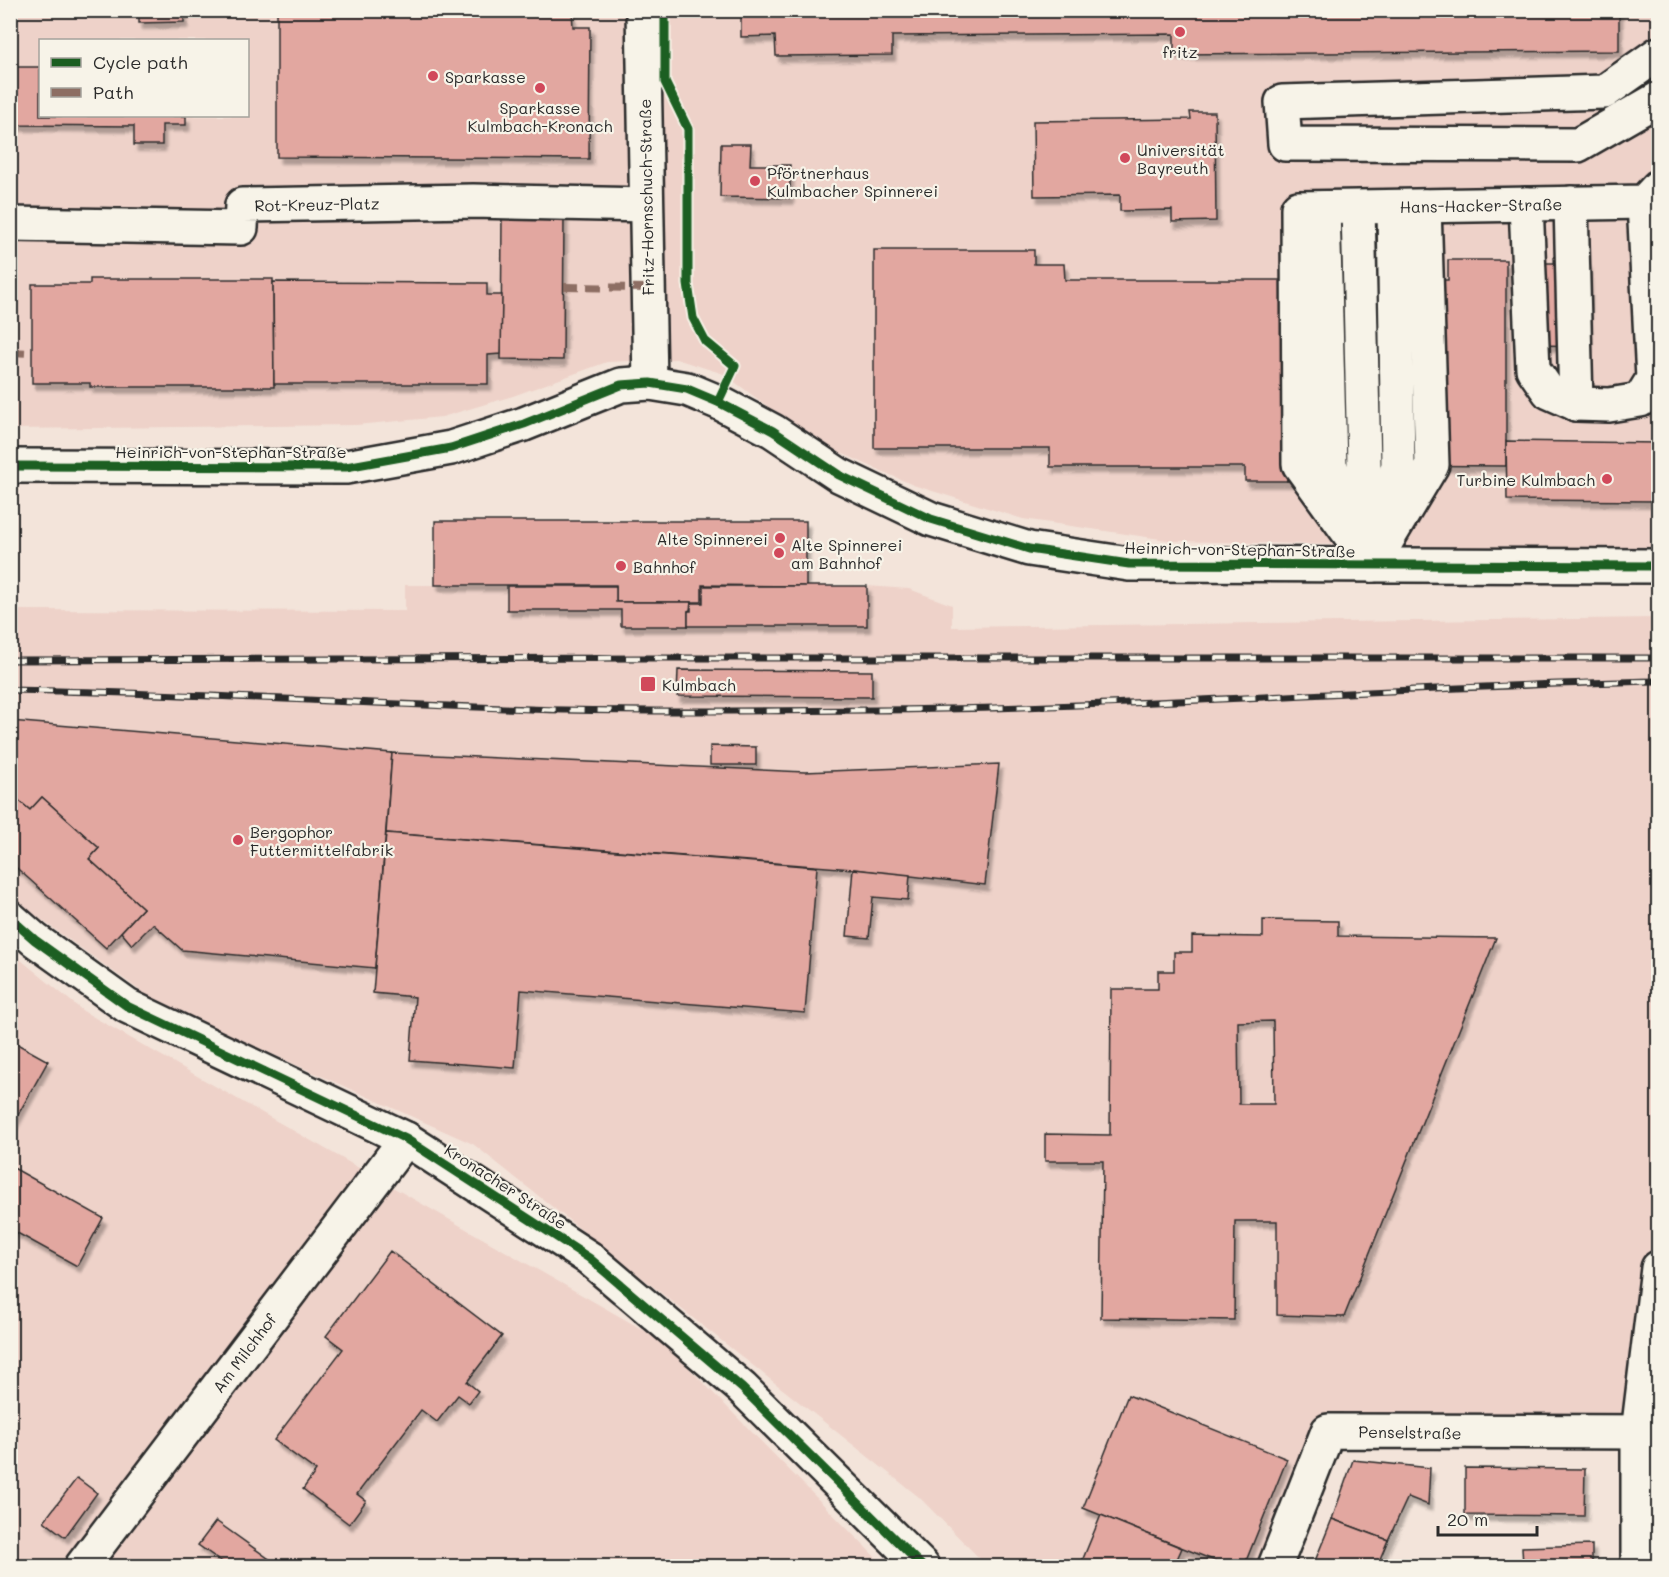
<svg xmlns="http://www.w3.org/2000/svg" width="1669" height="1577" font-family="Mali,sans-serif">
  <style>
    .built { fill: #eed2c9; fill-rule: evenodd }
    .building { fill: #e2a7a0; stroke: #2b2b2b; stroke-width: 1.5; fill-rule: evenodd; filter: url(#shadow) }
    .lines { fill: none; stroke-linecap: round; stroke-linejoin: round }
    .minor-casing { stroke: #2b2b2b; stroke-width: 38 }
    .minor { stroke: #f7f3e8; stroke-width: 33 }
    .rail-casing { stroke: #2b2b2b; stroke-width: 7 }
    .rail { stroke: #f7f3e8; stroke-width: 4.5; stroke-dasharray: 14; stroke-linecap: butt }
    .quiet { stroke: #8d6e63; stroke-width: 8; stroke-dasharray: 15 8; stroke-linecap: butt }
    .cycleway-casing { stroke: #f7f3e8; stroke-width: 13 }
    .cycleway { stroke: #1b5e20; stroke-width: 9 }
    .poi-dot { fill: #d1495b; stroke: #f7f3e8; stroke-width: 2 }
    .labels { text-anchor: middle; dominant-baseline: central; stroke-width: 4.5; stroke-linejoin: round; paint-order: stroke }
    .poi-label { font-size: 16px; fill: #2b2b2b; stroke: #f7f3e8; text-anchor: start }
    .street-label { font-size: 16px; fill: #2b2b2b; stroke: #f7f3e8 }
  </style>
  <defs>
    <filter id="shadow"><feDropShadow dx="3.5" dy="6" stdDeviation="1.5" flood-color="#0004"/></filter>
  </defs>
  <rect width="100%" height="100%" fill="#f3e4da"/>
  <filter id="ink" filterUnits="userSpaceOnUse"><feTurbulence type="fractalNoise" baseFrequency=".0167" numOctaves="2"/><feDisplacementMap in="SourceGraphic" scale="12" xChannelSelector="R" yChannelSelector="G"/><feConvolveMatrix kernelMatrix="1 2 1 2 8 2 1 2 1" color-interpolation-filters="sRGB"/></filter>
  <g filter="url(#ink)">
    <!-- built -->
    <g class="built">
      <path d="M10,11h1648v541l-484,-11 -151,-22 -110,-34 -99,-44 -90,-67 -48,-15 -69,3 -94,34 -71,21 -86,8 -345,4zM40,40h208v76h-208z"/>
      <path d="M405,585l462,1 42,3 43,16v22l706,-9v825l-324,-26 -62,149h-285l-68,-69 -446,-353 -317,-142 -145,-104v-288l394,1z"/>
      <path d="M10,951l73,60 578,329 223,226h-873z"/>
    </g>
    <!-- building -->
    <g class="building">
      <path d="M139,10h45v12l-45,1z"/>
      <path d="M277,10h295l1,17h17l-1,132 -312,-2z"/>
      <path d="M741,10h878v41l-445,3v-20l-282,2v19l-116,1 -1,-20 -34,1z"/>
      <path d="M10,67h30v49h146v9h-24v20h-28v-19l-124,-1z"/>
      <path d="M1190,112h25l1,109 -44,1v-12l-52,1v-16l-86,1 -1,-75 158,-2z"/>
      <path d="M721,144h30l-1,21h40v33l-70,-1z"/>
      <path d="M502,214l62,1 -1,145 -62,-1z"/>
      <path d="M874,250h160v14h30l1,16h222v201h-42v-14h-195v-19h-176z"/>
      <path d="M1448,260h58v206l-142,-1 -51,16h-26v-201h161z"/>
      <path d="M1536,263h52v83l-52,-1z"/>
      <path d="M90,279h183l1,108h-184v-4h-58v-99h58z"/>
      <path d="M273,282l214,1v12h15l-1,59 -13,1v29h-214z"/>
      <path d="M1506,441l152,2v58l-151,-1z"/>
      <path d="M435,521h371v65l-104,-1v17h-86v-17h-181z"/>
      <path d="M507,586h109v16h75l-1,8 -2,1v15h-67v-16h-114z"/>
      <path d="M703,586h164v40h-179v-15h3v-8h12z"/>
      <path d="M678,670l194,1v26l-195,-1z"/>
      <path d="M10,721l382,32 -17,215 -193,-18 -29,-26 -21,21 -11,-13 22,-24 -54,-49 10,-11 -57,-51 -12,13 -20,-17z"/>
      <path d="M710,746l46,1v18h-46z"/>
      <path d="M392,753l413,19 194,-8 -14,121 -132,-16 -467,-36z"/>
      <path d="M10,793l20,17 12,-13 57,51 -10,11 54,49 -37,40 -96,-86z"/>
      <path d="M386,833l431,34 -12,146 -284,-23 -6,78 -105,-8 5,-63 -42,-4z"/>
      <path d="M853,869l57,6 -2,25 -35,-3 -4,41 -22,-2z"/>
      <path d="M1263,920l75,1v15l158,2 -152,379 -67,-2v-94h-42l-1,99 -133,-2 2,-157h-58v-27l65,1 1,-146h47v-18h16v-19h18v-16l71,1zM1273,1021l1,83h-35l-1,-82z"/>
      <path d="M10,1040l38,21 -38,68z"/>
      <path d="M10,1166l93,52 -26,48 -67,-37z"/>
      <path d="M390,1251l112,85 -35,46 11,9 -9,12 -11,-8 -21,27 -16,-12 -64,84 9,7 -17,23 -46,-35 13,-18 -42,-31 69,-91 -17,-13z"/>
      <path d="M1128,1395l159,64 -43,107h-16l-145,-58z"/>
      <path d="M1353,1460l77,8 -2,37 -20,-8 -20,43 -56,-21z"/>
      <path d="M1465,1468l120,1 -1,47 -119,-1z"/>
      <path d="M77,1478l20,15 -32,44 -21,-16z"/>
      <path d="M1101,1515l81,33 -8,18h-94z"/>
      <path d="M1332,1519l56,21 -11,26h-64z"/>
      <path d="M216,1521l63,45h-51l-30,-21z"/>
      <path d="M1592,1545v21h-69l-1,-19z"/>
    </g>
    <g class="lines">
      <!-- minor casing -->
      <g class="minor-casing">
        <g id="minor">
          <path d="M643,10l7,373"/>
          <path d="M1658,54l-54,38 -322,10 3,42 293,1 80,-46"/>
          <path d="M1571,203l5,201"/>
          <path d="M1526,204l7,165 16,23 27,12 33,1 31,-5 13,-21 -9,-177"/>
          <path d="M1323,208l7,257 22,51"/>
          <path d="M1358,208l6,257 5,68"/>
          <path d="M10,224l231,4 1,-23 231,-4 173,4"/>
          <path d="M10,466l336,1 105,-19 73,-24 97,-39 29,-2 37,6 31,13 55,29 66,44 92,44 98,30 100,15 529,2"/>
          <path d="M1381,528l17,-63 -4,-258"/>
          <path d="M1372,565l-73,-101 -1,-256 346,-6 14,-15"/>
          <path d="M1372,565l60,-100 -8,-259"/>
          <path d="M10,918l25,22 92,66 279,133 183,119 153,130 180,178"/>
          <path d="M82,1566l324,-427"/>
          <path d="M1275,1566l53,-135 330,1"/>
          <path d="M1638,1566v-133l20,-165"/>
        </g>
      </g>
      <!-- minor -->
      <use href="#minor" class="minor"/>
      <!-- rail casing -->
      <g class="rail-casing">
        <g id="rail">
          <path d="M10,660l637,-2h1011"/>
          <path d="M10,690c186,3 370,15 555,20 102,2 205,1 307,0 262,-2 524,-23 786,-29"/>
        </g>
      </g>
      <!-- rail -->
      <use href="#rail" class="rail"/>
      <!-- quiet -->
      <g class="quiet">
        <path d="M564,287l84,1"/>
        <path d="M10,352l22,1"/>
      </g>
      <!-- cycleway casing -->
      <g class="cycleway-casing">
        <g id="cycleway">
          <path d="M665,10v72l23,47v155l5,34 12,23 30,25 -17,36"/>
          <path d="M10,466l336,1 105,-19 73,-24 97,-39 29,-2 37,6 31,13 55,29 66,44 92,44 98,30 100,15 529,2"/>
          <path d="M10,918l25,22 92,66 279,133 183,119 153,130 180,178"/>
        </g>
      </g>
      <!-- cycleway -->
      <use href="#cycleway" class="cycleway"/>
    </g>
  </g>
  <!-- markers -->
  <g class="poi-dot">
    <circle cx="1180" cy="32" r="6"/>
    <circle cx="433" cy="76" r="6"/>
    <circle cx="540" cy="88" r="6"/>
    <circle cx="1125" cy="158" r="6"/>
    <circle cx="755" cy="181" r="6"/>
    <circle cx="1607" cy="479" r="6"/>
    <circle cx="780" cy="538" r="6"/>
    <circle cx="779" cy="553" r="6"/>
    <circle cx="621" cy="566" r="6"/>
    <rect x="640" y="676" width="16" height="16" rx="3"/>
    <circle cx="238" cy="840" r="6"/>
  </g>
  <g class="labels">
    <!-- poi labels -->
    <g class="poi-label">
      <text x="1180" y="51" text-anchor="middle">fritz</text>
      <text x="445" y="76">Sparkasse</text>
      <text x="540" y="107" text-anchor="middle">Sparkasse<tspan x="540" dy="18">Kulmbach-Kronach</tspan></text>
      <text x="1137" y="149">Universität<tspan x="1137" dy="18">Bayreuth</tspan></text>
      <text x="767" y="172">Pförtnerhaus<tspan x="767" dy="18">Kulmbacher Spinnerei</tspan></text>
      <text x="1595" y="479" text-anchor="end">Turbine Kulmbach</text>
      <text x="768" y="538" text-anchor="end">Alte Spinnerei</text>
      <text x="791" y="544">Alte Spinnerei<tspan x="791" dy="18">am Bahnhof</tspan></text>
      <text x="633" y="566">Bahnhof</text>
      <text x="662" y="684">Kulmbach</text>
      <text x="250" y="831">Bergophor<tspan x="250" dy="18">Futtermittelfabrik</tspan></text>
    </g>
    <!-- street labels -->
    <g class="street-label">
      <text transform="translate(646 197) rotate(-91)">Fritz-Hornschuch-Straße</text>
      <text transform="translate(317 204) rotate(-1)">Rot-Kreuz-Platz</text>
      <text transform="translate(1481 205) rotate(-1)">Hans-Hacker-Straße</text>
      <text x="231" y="451">Heinrich-von-Stephan-Straße</text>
      <text transform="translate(1240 549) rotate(1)">Heinrich-von-Stephan-Straße</text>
      <text transform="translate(506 1186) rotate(33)">Kronacher Straße</text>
      <text transform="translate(244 1353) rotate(-53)">Am Milchhof</text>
      <text transform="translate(1410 1432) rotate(1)">Penselstraße</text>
    </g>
  </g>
  <!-- margin -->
  <rect width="1669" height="1577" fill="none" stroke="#f7f3e8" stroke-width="36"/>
  <rect x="18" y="18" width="1633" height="1541" fill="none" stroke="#2b2b2b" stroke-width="2" filter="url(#ink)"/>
  <!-- legend -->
  <rect x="39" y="39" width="210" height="78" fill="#f7f3e8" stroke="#a5a39c" stroke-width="1.5"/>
  <rect x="51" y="58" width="30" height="9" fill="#1b5e20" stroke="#a5a39c" stroke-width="1.5"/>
  <text x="93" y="69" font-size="18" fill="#2b2b2b">Cycle path</text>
  <rect x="51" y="88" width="30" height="9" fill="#8d6e63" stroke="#a5a39c" stroke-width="1.5"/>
  <text x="93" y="99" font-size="18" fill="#2b2b2b">Path</text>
  <!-- scale -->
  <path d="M1438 1526v9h99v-9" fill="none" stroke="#2b2b2b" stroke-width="3"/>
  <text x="1447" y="1526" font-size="18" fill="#2b2b2b" stroke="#f7f3e8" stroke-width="4.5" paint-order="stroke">20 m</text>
</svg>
